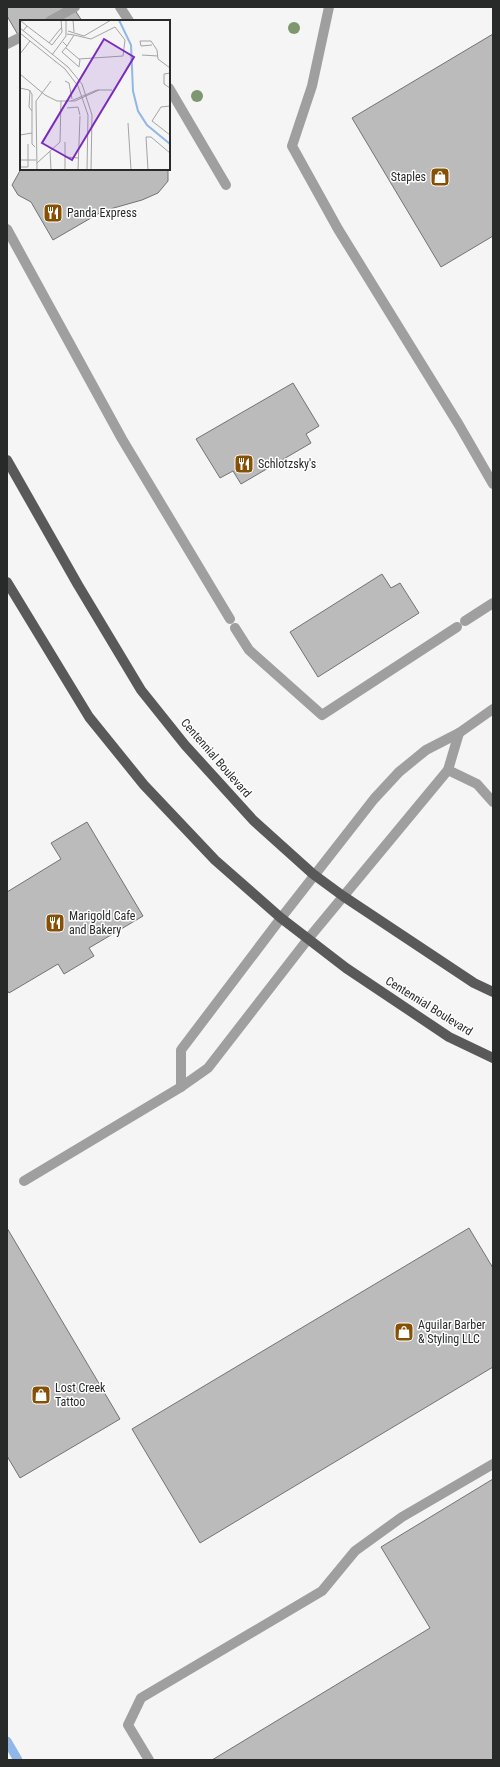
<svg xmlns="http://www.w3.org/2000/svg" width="500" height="1767" font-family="'Roboto Condensed',sans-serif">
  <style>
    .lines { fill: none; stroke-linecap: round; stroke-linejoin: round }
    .stream { stroke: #91b7e8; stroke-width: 9 }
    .building { fill: #bcbbbb; stroke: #747373 }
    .lane { stroke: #a09f9f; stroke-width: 10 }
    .street { stroke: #a09f9f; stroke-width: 10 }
    .primary { stroke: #5a5959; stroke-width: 10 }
    .tree { fill: #7e976f }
    .labels { text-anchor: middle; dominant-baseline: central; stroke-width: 3; stroke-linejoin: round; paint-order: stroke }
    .poi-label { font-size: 12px; fill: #282929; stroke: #fff; text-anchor: start }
    .street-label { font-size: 12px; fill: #282929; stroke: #fff }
    .inset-river { fill: none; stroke: #91b7e8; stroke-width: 2 }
    .inset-road { fill: none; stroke: #a3a3a4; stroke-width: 1 }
    .view { fill: #7b2cbf; fill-opacity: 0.15; stroke: #7b2cbf; stroke-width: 2 }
    .inset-edge { fill: none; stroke: #282929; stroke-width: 2 }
  </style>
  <rect width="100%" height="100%" fill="#f5f5f6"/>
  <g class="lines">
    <!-- stream -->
    <path class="stream" d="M7,1741l11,19"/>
  </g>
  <!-- building -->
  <g class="building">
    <path d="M7,7h66l9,14h-61v19l-14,-24z"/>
    <path d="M493,34v202l-52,31 -89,-149z"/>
    <path d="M21,169h147v12l-10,12 -16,7 -39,11 -50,29 -22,-38 -13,-7 -6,-10z"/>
    <path d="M293,383l26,43 -13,8 5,9 -70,41 -8,-13 -13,7 -24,-39z"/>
    <path d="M382,574l9,14 9,-5 19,30 -101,64 -28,-45z"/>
    <path d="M87,822l56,94 -54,32 5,8 -30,18 -6,-10 -49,29 -2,-3v-98l54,-33 -10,-16z"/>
    <path d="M7,1228l113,191 -100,59 -13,-22z"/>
    <path d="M469,1228l24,40v99l-293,176 -68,-114z"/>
    <path d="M493,1479v281h-281l218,-132 -49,-81z"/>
  </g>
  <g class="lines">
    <!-- lane -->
    <g class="lane">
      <path d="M120,7l9,14"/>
      <path d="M329,7l-17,79 -20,60 46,83 121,196 34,59"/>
      <path d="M50,21l25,-14"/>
      <path d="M7,44l14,-7"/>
      <path d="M169,88l57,97"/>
      <path d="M7,229l115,210 108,180"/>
      <path d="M465,621l28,-18"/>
      <path d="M235,628l14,22 73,65 135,-88"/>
      <path d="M448,770l29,14 16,18"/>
      <path d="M181,1087v-37l100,-132"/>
      <path d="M24,1181l157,-94 27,-19 100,-129"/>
      <path d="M149,1760l-21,-35 13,-27 181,-107 33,-40 47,-34 91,-53"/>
    </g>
    <!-- street -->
    <g class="street">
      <path d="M281,918l93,-119 25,-27 27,-22 33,-17 34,-24"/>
      <path d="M308,939l140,-169 11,-37"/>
    </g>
    <!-- primary -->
    <g class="primary">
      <path d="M7,460l71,125 63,105 44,55 68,75 60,54 30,22 131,87 19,9"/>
      <path d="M7,582l82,135 55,68 71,75 66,58 65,50 103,69 44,21"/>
    </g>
  </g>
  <!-- trees -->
  <g class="tree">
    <circle cx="294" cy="28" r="6"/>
    <circle cx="197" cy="96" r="6"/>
  </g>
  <!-- icons -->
  <defs>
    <g id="shop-square" transform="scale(1)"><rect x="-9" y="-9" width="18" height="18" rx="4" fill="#874f01" stroke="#fff"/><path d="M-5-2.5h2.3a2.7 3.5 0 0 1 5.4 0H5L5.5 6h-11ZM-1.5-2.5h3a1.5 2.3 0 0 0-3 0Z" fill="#fff"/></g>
    <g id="restaurant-square" transform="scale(1)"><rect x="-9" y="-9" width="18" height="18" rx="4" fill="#874f01" stroke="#fff"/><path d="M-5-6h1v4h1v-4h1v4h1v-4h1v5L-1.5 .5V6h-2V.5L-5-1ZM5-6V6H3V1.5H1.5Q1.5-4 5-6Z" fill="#fff"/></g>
  </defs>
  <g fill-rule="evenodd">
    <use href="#shop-square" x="440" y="177"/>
    <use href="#restaurant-square" x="53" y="213"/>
    <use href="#restaurant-square" x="244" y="464"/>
    <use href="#restaurant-square" x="55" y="923"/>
    <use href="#shop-square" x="404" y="1332"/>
    <use href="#shop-square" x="41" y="1395"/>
  </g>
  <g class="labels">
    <!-- poi labels -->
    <g class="poi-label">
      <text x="426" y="177" text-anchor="end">Staples</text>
      <text x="67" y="213">Panda Express</text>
      <text x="258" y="464">Schlotzsky's</text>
      <text x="69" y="916">Marigold Cafe<tspan x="69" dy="14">and Bakery</tspan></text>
      <text x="418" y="1325">Aguilar Barber<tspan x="418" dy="14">&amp; Styling LLC</tspan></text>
      <text x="55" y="1388">Lost Creek<tspan x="55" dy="14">Tattoo</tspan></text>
    </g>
    <!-- street labels -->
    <g class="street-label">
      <text transform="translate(216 758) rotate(49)">Centennial Boulevard</text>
      <text transform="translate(429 1006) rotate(32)">Centennial Boulevard</text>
    </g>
  </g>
  <!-- overview -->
  <g transform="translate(20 20)">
    <rect width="150" height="150" fill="#f5f5f6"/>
    <path class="inset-river" d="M99,0l12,25 2,46 5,20 9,14 23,19"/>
    <path class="inset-road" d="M0,0l7,6 -4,5M53,0l1,12M7,6l25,19 10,-13 -1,-12M0,8l48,39 14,17 10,31 -1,55M48,11l16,5 27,-16M0,13l45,36 13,17 10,29 -1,55M47,14l7,1 -7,11M54,15l17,4 24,-12 10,13 -2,16 -44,3M43,22l4,4 -5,6 17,15 1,-7 -14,-12M29,23l12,-15M132,25l-11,1 -1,-5h11l6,9 1,9 12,9M0,34l10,-13M32,35l14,-19v-16M122,35l16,1M150,53l-6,1v10l6,4M0,54l25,21 12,6h18l24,-11M45,61l4,2 3,16M0,68l9,2 3,4v50l3,3M10,70l-1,17 3,4M51,81l26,-11h15M150,86l-9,1 -9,14 18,14M47,88l11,-1 2,8M108,103l3,47M0,115l12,-2M30,131l1,19M45,137l14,1M0,140h8v-16M17,143l23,-21 1,-41M0,147h8v-7h8M17,150l-1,-69 15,-20M45,150v-28M58,150l2,-54M128,150l-2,-33h5l19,16"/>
    <path class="view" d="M84,19l30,18 -62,103 -30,-17z"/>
    <rect width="150" height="150" class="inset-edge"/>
  </g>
  <!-- border -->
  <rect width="500" height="1767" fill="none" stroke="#282929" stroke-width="16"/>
</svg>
